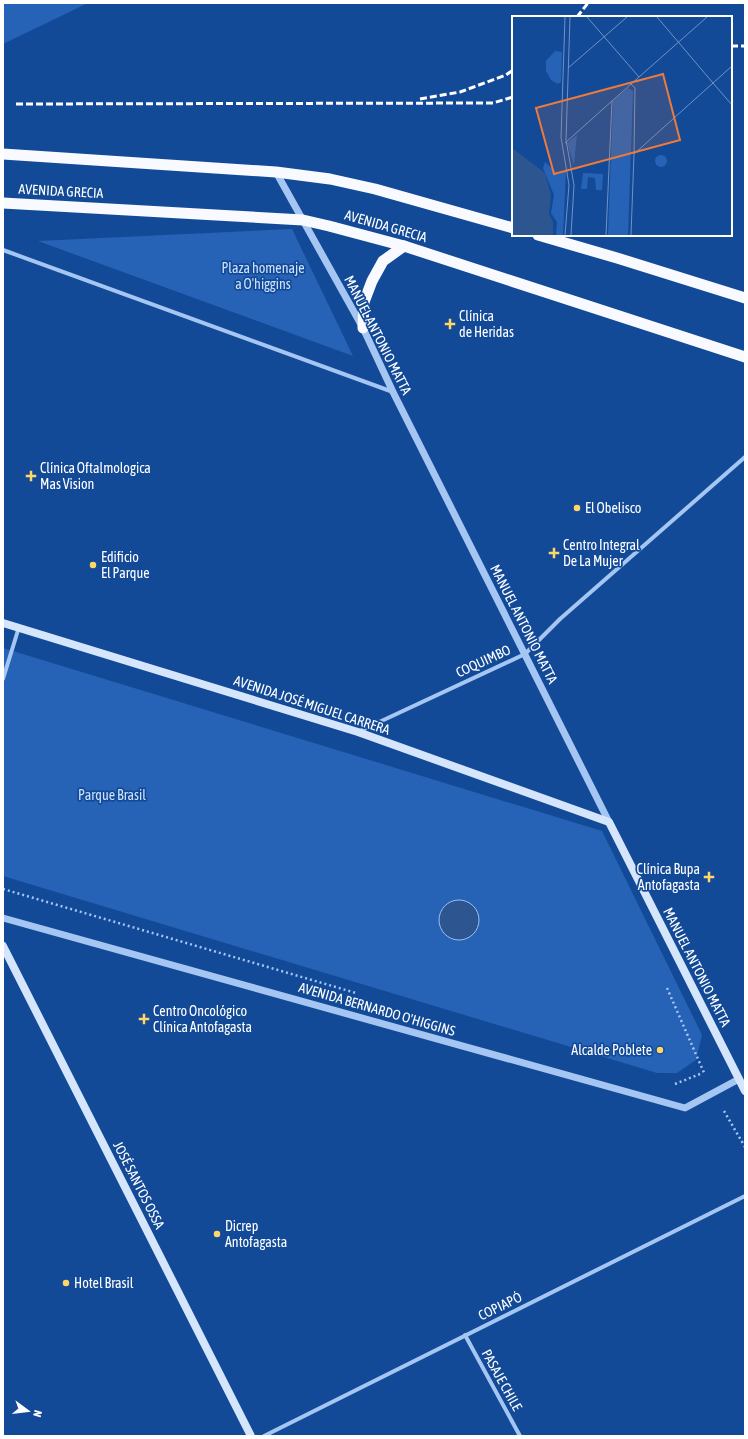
<svg xmlns="http://www.w3.org/2000/svg" width="748" height="1439" font-family="'Asap Condensed',sans-serif">
  <style>
    .green { fill: #2663b6 }
    .water { fill: #2d558f; stroke: #97c1f6 }
    .lines { fill: none; stroke-linecap: round; stroke-linejoin: round }
    .path { stroke: #a5c6f3; stroke-width: 2.5; stroke-dasharray: 2 3; stroke-linecap: butt }
    .minor { stroke: #a5c6f3; stroke-width: 4 }
    .tertiary { stroke: #a5c6f3; stroke-width: 7 }
    .secondary { stroke: #d5e5fc; stroke-width: 8 }
    .trunk { stroke: #f8faff; stroke-width: 11 }
    .rail { stroke: #fff; stroke-width: 3; stroke-dasharray: 7 3; stroke-linecap: butt }
    .poi-dot { fill: #ffd767; stroke: #134a98; stroke-width: 1.5 }
    .labels { text-anchor: middle; dominant-baseline: central; stroke-width: 3.5; stroke-linejoin: round; paint-order: stroke }
    .street-label { font-size: 14px; fill: #fff; stroke: #134a98 }
    .park-label { font-size: 14px; fill: #cde2fd; stroke: #134a98 }
    .poi-label { font-size: 14px; fill: #fff; stroke: #134a98; text-anchor: start }
    .inset-road { fill: none; stroke: #7192c1; stroke-width: 1 }
    .view { fill: #ed7a3d; fill-opacity: 0.15; stroke: #ed7a3d; stroke-width: 2 }
    .inset-edge { fill: none; stroke: #fff; stroke-width: 2 }
  </style>
  <rect width="100%" height="100%" fill="#134a98"/>
  <!-- green -->
  <g class="green">
    <path d="M3,3h85l-85,41z"/>
    <path d="M292,229l61,127 -315,-115z"/>
    <path d="M3,648l599,183 100,204 -6,25 -19,13h-20l-654,-197z"/>
  </g>
  <!-- water -->
  <circle class="water" cx="459" cy="920" r="20"/>
  <g class="lines">
    <!-- path -->
    <g class="path">
      <path d="M3,889l353,104"/>
      <path d="M667,988l38,87"/>
      <path d="M675,1084l25,-10"/>
      <path d="M724,1111l21,36"/>
    </g>
    <!-- minor -->
    <g class="minor">
      <path d="M3,250l390,142"/>
      <path d="M3,679l16,-52"/>
      <path d="M360,731l165,-77 35,-35 185,-162"/>
      <path d="M465,1335l55,101"/>
      <path d="M264,1436l481,-240"/>
    </g>
    <!-- tertiary -->
    <g class="tertiary">
      <path d="M276,172l87,156 30,64 216,430"/>
      <path d="M3,918l682,190 54,-29"/>
    </g>
    <!-- secondary -->
    <g class="secondary">
      <path d="M3,623l355,109 251,90 136,269"/>
      <path d="M3,946l248,490"/>
    </g>
    <!-- trunk -->
    <g class="trunk">
      <path d="M3,154l273,18 54,7 45,10 138,39"/>
      <path d="M3,203l300,17 26,6 75,20 341,111"/>
      <path d="M538,235l79,23 128,40"/>
      <path d="M363,328l1,-26 8,-21 11,-20 21,-15"/>
    </g>
    <!-- rail -->
    <g class="rail">
      <path d="M577,17l11,-14"/>
      <path d="M731,46h14"/>
      <path d="M420,99l40,-7 46,-17 7,-5"/>
      <path d="M16,104l477,-1 20,-6"/>
    </g>
  </g>
  <!-- markers -->
  <g class="poi-dot">
    <path d="M448 318h4v4h4v4h-4v4h-4v-4h-4v-4h4z"/>
    <path d="M29 470h4v4h4v4h-4v4h-4v-4h-4v-4h4z"/>
    <circle cx="577" cy="508" r="4"/>
    <path d="M552 547h4v4h4v4h-4v4h-4v-4h-4v-4h4z"/>
    <circle cx="93" cy="565" r="4"/>
    <path d="M707 871h4v4h4v4h-4v4h-4v-4h-4v-4h4z"/>
    <path d="M142 1013h4v4h4v4h-4v4h-4v-4h-4v-4h4z"/>
    <circle cx="660" cy="1050" r="4"/>
    <circle cx="217" cy="1234" r="4"/>
    <circle cx="66" cy="1283" r="4"/>
  </g>
  <g class="labels">
    <!-- street labels -->
    <g class="street-label">
      <text transform="translate(61 191) rotate(3)">AVENIDA GRECIA</text>
      <text transform="translate(386 226) rotate(16)">AVENIDA GRECIA</text>
      <text transform="translate(378 335) rotate(63)">MANUEL ANTONIO MATTA</text>
      <text transform="translate(524 624) rotate(63)">MANUEL ANTONIO MATTA</text>
      <text transform="translate(483 661) rotate(-25)">COQUIMBO</text>
      <text transform="translate(312 705) rotate(18)">AVENIDA JOSÉ MIGUEL CARRERA</text>
      <text transform="translate(697 967) rotate(63)">MANUEL ANTONIO MATTA</text>
      <text transform="translate(377 1009) rotate(16)">AVENIDA BERNARDO O'HIGGINS</text>
      <text transform="translate(139 1185) rotate(63)">JOSÉ SANTOS OSSA</text>
      <text transform="translate(500 1306) rotate(-26)">COPIAPÓ</text>
      <text transform="translate(502 1380) rotate(61)">PASAJE CHILE</text>
    </g>
    <!-- park labels -->
    <g class="park-label">
      <text x="263" y="268">Plaza homenaje<tspan x="263" dy="16">a O'higgins</tspan></text>
      <text x="112" y="795">Parque Brasil</text>
    </g>
    <!-- poi labels -->
    <g class="poi-label">
      <text x="459" y="316">Clínica<tspan x="459" dy="16">de Heridas</tspan></text>
      <text x="40" y="468">Clínica Oftalmologica<tspan x="40" dy="16">Mas Vision</tspan></text>
      <text x="585" y="508">El Obelisco</text>
      <text x="563" y="545">Centro Integral<tspan x="563" dy="16">De La Mujer</tspan></text>
      <text x="101" y="557">Edificio<tspan x="101" dy="16">El Parque</tspan></text>
      <text x="700" y="869" text-anchor="end">Clínica Bupa<tspan x="700" dy="16">Antofagasta</tspan></text>
      <text x="153" y="1011">Centro Oncológico<tspan x="153" dy="16">Clínica Antofagasta</tspan></text>
      <text x="652" y="1050" text-anchor="end">Alcalde Poblete</text>
      <text x="225" y="1226">Dicrep<tspan x="225" dy="16">Antofagasta</tspan></text>
      <text x="74" y="1283">Hotel Brasil</text>
    </g>
  </g>
  <!-- overview -->
  <g transform="translate(512 16)">
    <rect width="220" height="220" fill="#134a98"/>
    <path d="M43,35l7,1 -1,30 -3,2 -7,-4 -5,-9v-10zM116,72l5,3 -5,144h-20l5,-134zM65,119l-3,30 -7,-22zM143 145a6 6 0 1 1 12 0a6 6 0 1 1-12 0ZM33,146l13,12 8,-3 -3,64h-7l1,-13 -6,-9 3,-18 -11,-27zM71,157l20,1 -1,16h-6l-1,-12 -7,-1 -1,12h-6z" fill="#2663b6"/>
    <path d="M0,132l33,25 6,22 -2,19 4,8v13h-41z" fill="#2d558f"/>
    <path class="inset-road" d="M53,1l-4,120 8,48 -4,50M58,1l-4,123 8,45 -3,50M75,1l52,60 -27,24 -6,134M220,50l-19,17 19,22M56,52l59,-51M127,61l68,-60M119,68l4,4 -1,66M53,127l47,-42M119,219l3,-81 79,-71 -56,-66"/>
    <path class="view" d="M151,58l17,66 -126,34 -18,-66z"/>
    <rect width="220" height="220" class="inset-edge"/>
  </g>
  <!-- border -->
  <rect width="748" height="1439" fill="none" stroke="#ffffff" stroke-width="8"/>
  <!-- north arrow -->
  <g transform="translate(28 1411) rotate(105)" stroke="#134a98" stroke-width="3" paint-order="stroke">
  <path d="M0-3L7 15L0 10L-7 15Z" fill="#ffffff"/>
  <text y="-6" font-size="11" font-weight="bold" text-anchor="middle" fill="#ffffff">N</text>
  </g>
</svg>
